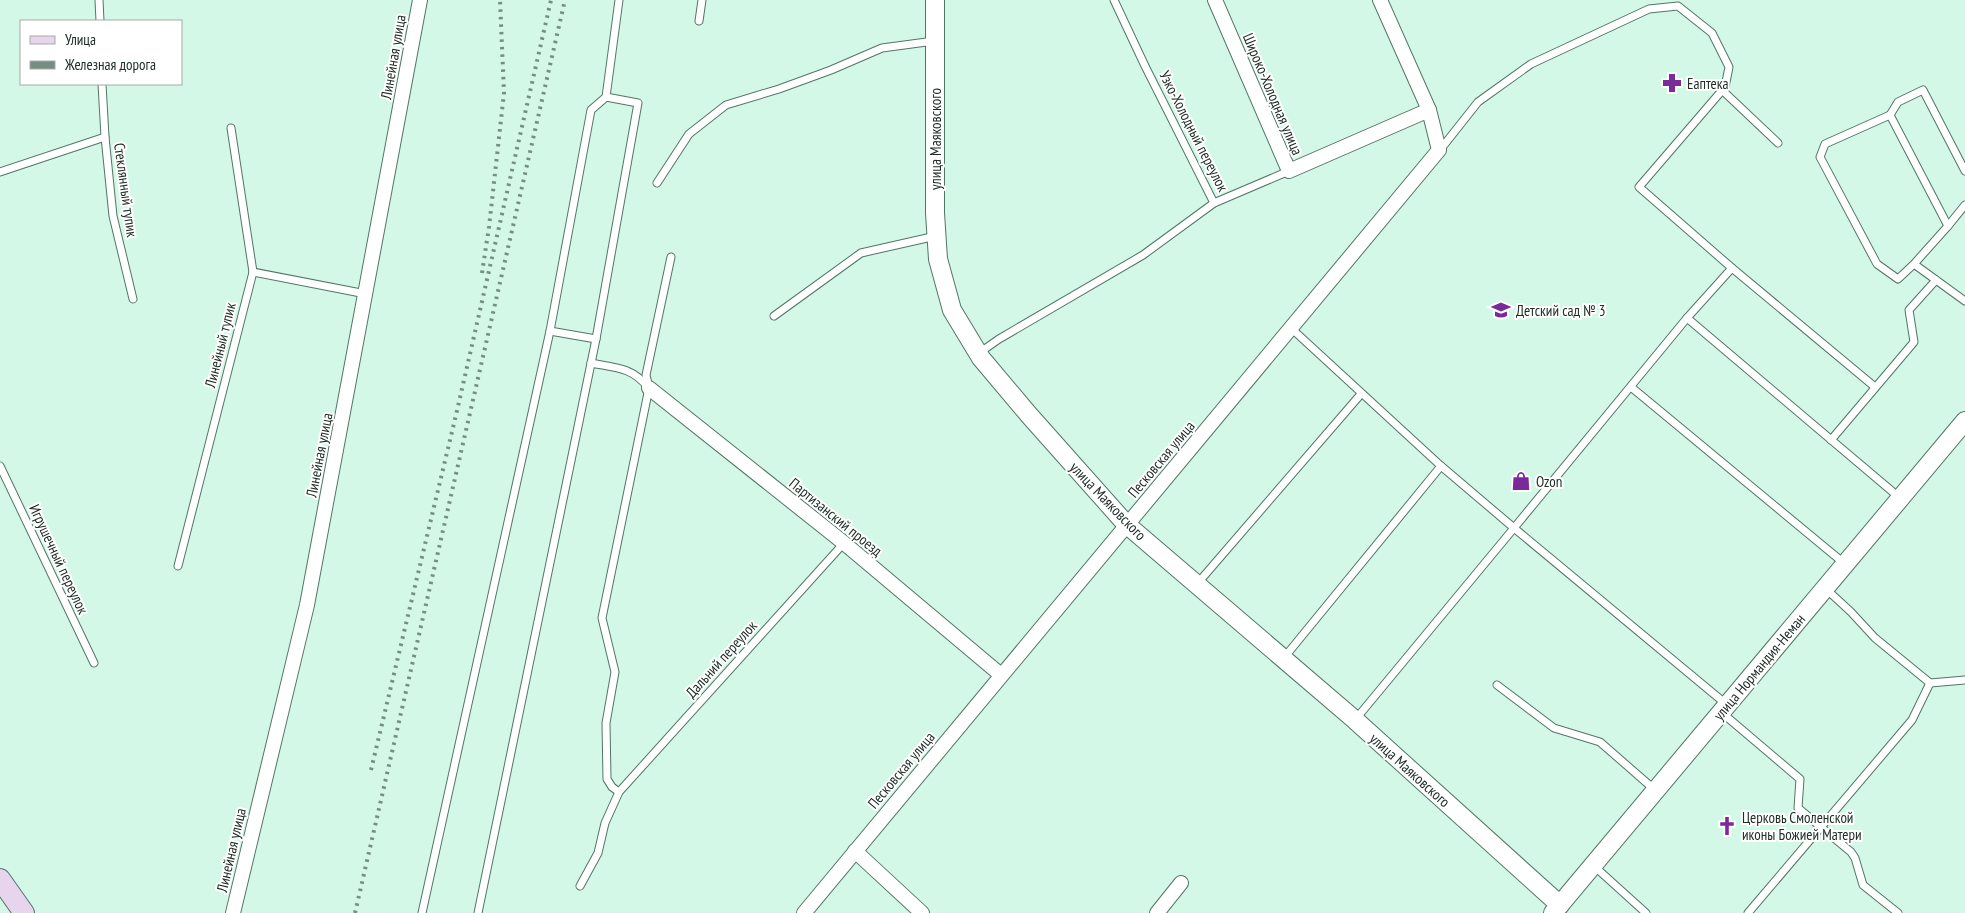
<svg xmlns="http://www.w3.org/2000/svg" width="1965" height="913" font-family="'PT Sans Narrow',sans-serif">
  <style>
    .lines { fill: none; stroke-linecap: round; stroke-linejoin: round }
    .service-casing { stroke: #537567; stroke-width: 9 }
    .minor-casing { stroke: #537567; stroke-width: 16 }
    .tertiary-casing { stroke: #537567; stroke-width: 20 }
    .secondary-casing { stroke: #537567; stroke-width: 22 }
    .service { stroke: #fff; stroke-width: 7 }
    .minor { stroke: #fff; stroke-width: 14 }
    .tertiary { stroke: #fff; stroke-width: 18 }
    .secondary { stroke: #e6d5ed; stroke-width: 20 }
    .rail { stroke: #758e82; stroke-width: 4; stroke-dasharray: 2.5 5; stroke-linecap: butt }
    .labels { text-anchor: middle; dominant-baseline: central; stroke-width: 4; stroke-linejoin: round; paint-order: stroke }
    .street-label { font-size: 15px; fill: #202e28; stroke: #fff }
    .poi-label { font-size: 15px; fill: #202e28; stroke: #fff; text-anchor: start }
  </style>
  <rect width="100%" height="100%" fill="#d3f8e7"/>
  <g class="lines">
    <!-- service casing -->
    <g class="service-casing">
      <g id="service">
        <path d="M99,0l1,21"/>
        <path d="M1114,0l31,66 69,137 75,-32"/>
        <path d="M699,21l3,-21"/>
        <path d="M102,84l3,53 8,79 20,83"/>
        <path d="M1722,90l56,53"/>
        <path d="M1890,115l8,-13 25,-12 42,81"/>
        <path d="M1440,150l38,-48 53,-38 118,-55 29,-3 34,27 17,34 -4,20 -86,100 93,81 -45,50 -173,210 212,176"/>
        <path d="M0,172l105,-35"/>
        <path d="M657,183l32,-49 37,-29 53,-16 52,-19 51,-22 52,-7"/>
        <path d="M1948,226l17,-21"/>
        <path d="M1914,264l34,-38 -58,-111 -65,29 -5,13 57,107 21,15 16,-15 51,37"/>
        <path d="M1732,268l143,119"/>
        <path d="M253,272l113,22"/>
        <path d="M774,316l87,-63 75,-17"/>
        <path d="M1687,318l213,180"/>
        <path d="M1292,329l149,137 73,62 -159,192"/>
        <path d="M550,331l46,8"/>
        <path d="M979,353l20,-14 144,-84 71,-52"/>
        <path d="M591,363c26,5 40,4 57,24"/>
        <path d="M1631,387l214,177"/>
        <path d="M1831,440l83,-98 -5,-32 27,-30"/>
        <path d="M0,466l94,197"/>
        <path d="M178,566l75,-294 -22,-144"/>
        <path d="M1197,584l164,-190"/>
        <path d="M1825,588l26,24 24,26 55,45 35,-3"/>
        <path d="M1283,659l158,-193"/>
        <path d="M1497,685l57,43 46,14 55,48"/>
        <path d="M1721,712l79,67 -2,29 53,44 4,6 8,27 35,28"/>
        <path d="M619,792l-7,-5 -5,-8 -1,-56 9,-51 -13,-54 47,-230 -3,-13 25,-118"/>
        <path d="M1594,866l52,47"/>
        <path d="M580,886l18,-33 7,-30 14,-31 225,-249"/>
        <path d="M422,913l128,-582 41,-221 15,-13 13,-97"/>
        <path d="M478,913l118,-574 42,-236 -32,-6"/>
        <path d="M1748,913l164,-193 18,-37"/>
      </g>
    </g>
    <!-- minor casing -->
    <g class="minor-casing">
      <g id="minor">
        <path d="M1215,0l74,171 140,-61"/>
        <path d="M649,388l195,155 157,132"/>
        <path d="M855,851l67,62"/>
        <path d="M233,913l74,-308 113,-605"/>
        <path d="M804,913l635,-763 -10,-40 -49,-110"/>
        <path d="M1157,913l24,-30"/>
      </g>
    </g>
    <!-- tertiary casing -->
    <g class="tertiary-casing">
      <g id="tertiary">
        <path d="M935,0v213l3,46 14,51 29,48 48,57 97,109 229,196 205,185"/>
        <path d="M1553,913l412,-492"/>
      </g>
    </g>
    <!-- secondary casing -->
    <g class="secondary-casing">
      <path id="secondary" d="M0,879l24,34"/>
    </g>
    <!-- service -->
    <use href="#service" class="service"/>
    <!-- minor -->
    <use href="#minor" class="minor"/>
    <!-- tertiary -->
    <use href="#tertiary" class="tertiary"/>
    <!-- secondary -->
    <use href="#secondary" class="secondary"/>
    <!-- rail -->
    <g class="rail">
      <path d="M482,273l7,-46 15,-134 -4,-93"/>
      <path d="M371,770l85,-355 95,-415"/>
      <path d="M355,913l210,-913"/>
    </g>
  </g>
  <!-- icons -->
  <defs>
    <g id="pharmacy-bare" transform="scale(1.5)"><path d="M-2-6h4v4h4v4h-4v4h-4v-4h-4v-4h4Z" fill="#7b2a9a" stroke="#fff" stroke-width="2.5" paint-order="stroke"/></g>
    <g id="school-bare" transform="scale(1.5)"><path d="M0-5L7-2L0 1L-7-2ZM-4 1L0 2.5L4 1V4Q0 6-4 4Z" fill="#7b2a9a" stroke="#fff" stroke-width="2.5" paint-order="stroke"/></g>
    <g id="shop-bare" transform="scale(1.5)"><path d="M-5-2.5h2.3a2.7 3.5 0 0 1 5.4 0H5L5.5 6h-11ZM-1.5-2.5h3a1.5 2.3 0 0 0-3 0Z" fill="#7b2a9a" stroke="#fff" stroke-width="2.5" paint-order="stroke"/></g>
    <g id="church-bare" transform="scale(1.5)"><path d="M-1.2-6h2.4v3.5h3.3v2.4h-3.3V6h-2.4V-.1h-3.3v-2.4h3.3Z" fill="#7b2a9a" stroke="#fff" stroke-width="2.5" paint-order="stroke"/></g>
  </defs>
  <g fill-rule="evenodd">
    <use href="#pharmacy-bare" x="1672" y="83"/>
    <use href="#school-bare" x="1501" y="310"/>
    <use href="#shop-bare" x="1521" y="481"/>
    <use href="#church-bare" x="1727" y="826"/>
  </g>
  <g class="labels">
    <!-- street labels -->
    <g class="street-label">
      <text transform="translate(393 57) rotate(-80)">Линейная улица</text>
      <text transform="translate(1273 94) rotate(67)">Широко-Холодная улица</text>
      <text transform="translate(1194 131) rotate(63)">Узко-Холодный переулок</text>
      <text transform="translate(935 139) rotate(-90)">улица Маяковского</text>
      <text transform="translate(126 190) rotate(82)">Стеклянный тупик</text>
      <text transform="translate(220 345) rotate(-76)">Линейный тупик</text>
      <text transform="translate(319 455) rotate(-79)">Линейная улица</text>
      <text transform="translate(1161 459) rotate(-50)">Песковская улица</text>
      <text transform="translate(1108 501) rotate(46)">улица Маяковского</text>
      <text transform="translate(836 517) rotate(39)">Партизанский проезд</text>
      <text transform="translate(59 559) rotate(65)">Игрушечный переулок</text>
      <text transform="translate(721 659) rotate(-48)">Дальний переулок</text>
      <text transform="translate(1759 667) rotate(-50)">улица Нормандия-Неман</text>
      <text transform="translate(901 770) rotate(-50)">Песковская улица</text>
      <text transform="translate(1410 770) rotate(42)">улица Маяковского</text>
      <text transform="translate(231 850) rotate(-77)">Линейная улица</text>
    </g>
    <!-- poi labels -->
    <g class="poi-label">
      <text x="1687" y="83">Еаптека</text>
      <text x="1516" y="310">Детский сад № 3</text>
      <text x="1536" y="481">Ozon</text>
      <text x="1742" y="817">Церковь Смоленской<tspan x="1742" dy="17">иконы Божией Матери</tspan></text>
    </g>
  </g>
  <!-- legend -->
  <rect x="20" y="20" width="162" height="65" fill="#ffffff" stroke="#a6aba9"/>
  <rect x="30" y="36" width="25" height="8" fill="#e6d5ed" stroke="#a6aba9"/>
  <text x="65" y="45" font-size="15" fill="#202e28">Улица</text>
  <rect x="30" y="61" width="25" height="8" fill="#758e82" stroke="#a6aba9"/>
  <text x="65" y="70" font-size="15" fill="#202e28">Железная дорога</text>
</svg>
